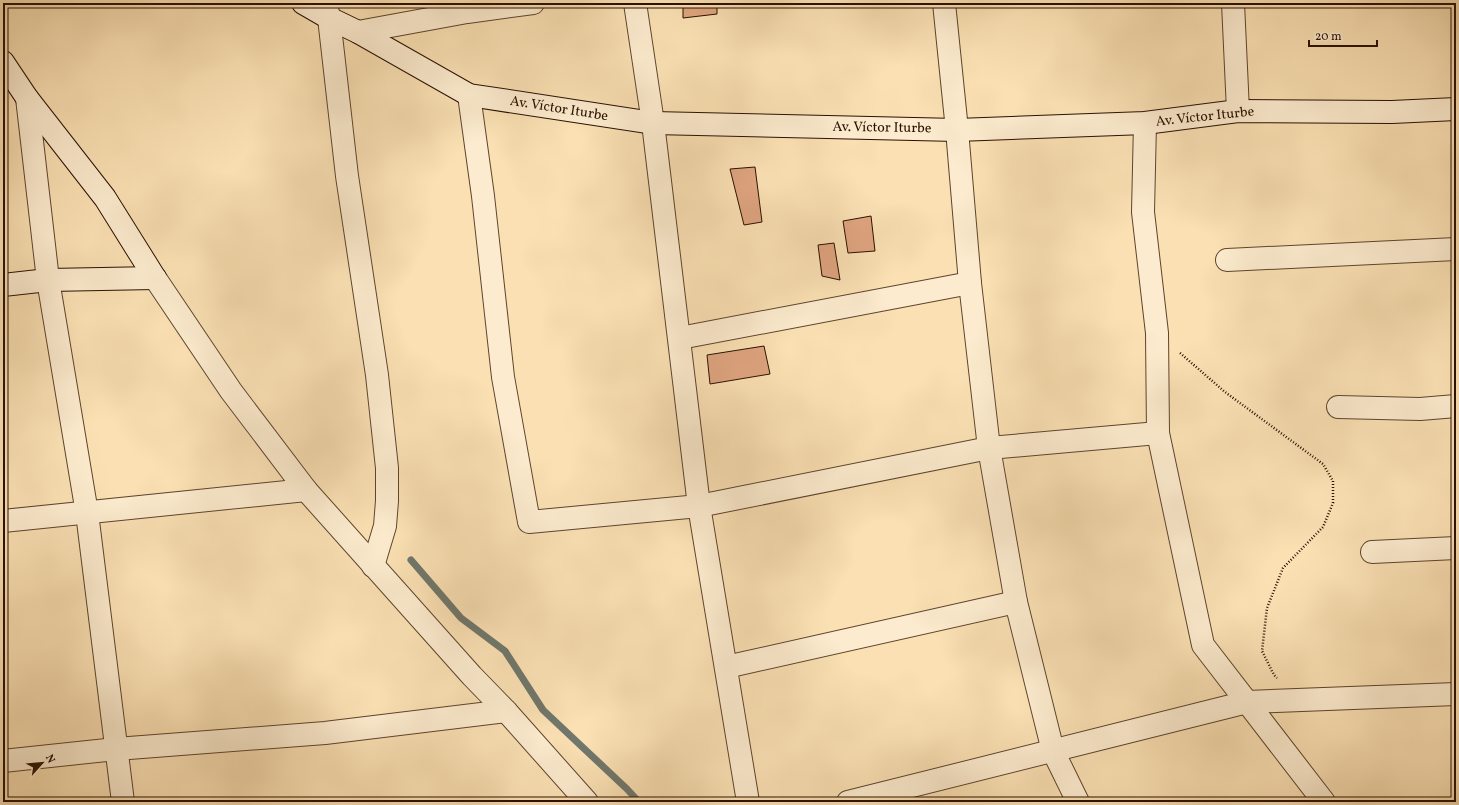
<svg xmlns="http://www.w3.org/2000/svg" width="1459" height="805" font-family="Vollkorn,serif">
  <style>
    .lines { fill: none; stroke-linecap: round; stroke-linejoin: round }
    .stream { stroke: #70776b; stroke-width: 7 }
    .building { fill: #dfa580; stroke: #2a1000 }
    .street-casing { stroke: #5e442d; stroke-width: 24 }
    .secondary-casing { stroke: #2a1000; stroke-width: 24 }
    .path { stroke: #2a1000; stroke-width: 2.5; stroke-dasharray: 1 2; stroke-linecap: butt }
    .street { stroke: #fcebce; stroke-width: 22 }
    .secondary { stroke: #fcebce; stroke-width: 22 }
    .labels { text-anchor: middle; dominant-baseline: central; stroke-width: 3.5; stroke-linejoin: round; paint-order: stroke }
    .street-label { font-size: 14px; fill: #2a1000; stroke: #fcebce }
  </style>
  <rect width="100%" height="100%" fill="#fae0b3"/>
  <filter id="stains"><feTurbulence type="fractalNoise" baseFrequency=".005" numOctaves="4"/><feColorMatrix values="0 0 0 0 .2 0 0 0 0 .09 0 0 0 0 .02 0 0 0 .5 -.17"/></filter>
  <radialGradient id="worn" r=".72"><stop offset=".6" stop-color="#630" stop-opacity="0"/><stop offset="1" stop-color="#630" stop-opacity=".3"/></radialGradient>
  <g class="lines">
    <!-- stream -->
    <path class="stream" d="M411,560l50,58 44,33 38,59 84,79 12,13"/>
  </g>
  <!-- building -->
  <g class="building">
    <path d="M683,3h34v11l-34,4z"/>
    <path d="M755,167l7,55 -18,3 -14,-56z"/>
    <path d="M871,216l4,35 -27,2 -5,-32z"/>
    <path d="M834,243l6,37 -18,-4 -4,-31z"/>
    <path d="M764,346l6,28 -60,10 -3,-29z"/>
  </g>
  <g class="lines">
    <!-- street casing -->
    <g class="street-casing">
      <g id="street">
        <path d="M326,3l3,15 18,158 30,199 10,93v33l-2,25 -12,40"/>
        <path d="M635,3l18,120 46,383 49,296"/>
        <path d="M944,3l13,127 13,153 19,165 27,154 37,149 25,51"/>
        <path d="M1233,3l5,108"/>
        <path d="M358,32l109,-20 66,-9"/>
        <path d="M469,95l14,101 20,181 26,145 170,-16 290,-58 169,-15"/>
        <path d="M27,98l21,182 39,233 36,289"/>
        <path d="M1145,123l-2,89 14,121 1,100 45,212 121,157"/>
        <path d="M1227,260l229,-11"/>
        <path d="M155,278l76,113 75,99 166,186 34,35 81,91"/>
        <path d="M680,338l290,-55"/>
        <path d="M1338,407l82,2 36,-3"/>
        <path d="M3,521l303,-31"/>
        <path d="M1372,552l84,-4"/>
        <path d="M726,667l290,-65"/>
        <path d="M3,761l113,-12 209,-16 181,-22"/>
        <path d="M848,802l399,-100 209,-8"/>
      </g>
    </g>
    <!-- secondary casing -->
    <g class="secondary-casing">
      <g id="secondary">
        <path d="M303,3l26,15 29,14 111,63 184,28 304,7 188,-7 93,-12 154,1 64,-3"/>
        <path d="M3,62l24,36 78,100 50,80"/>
        <path d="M3,285l45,-5 107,-2"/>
      </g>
    </g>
    <!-- path -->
    <path class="path" d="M1180,353l45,39 98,72 10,17v22l-10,24 -40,41 -16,40 -5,43 12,24 3,3"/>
    <!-- street -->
    <use href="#street" class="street"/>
    <!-- secondary -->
    <use href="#secondary" class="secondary"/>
  </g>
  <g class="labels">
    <!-- street labels -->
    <g class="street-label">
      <text transform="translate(559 109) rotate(9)">Av. Víctor Iturbe</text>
      <text transform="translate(1205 117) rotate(-6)">Av. Víctor Iturbe</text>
      <text transform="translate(882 128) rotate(1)">Av. Víctor Iturbe</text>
    </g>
  </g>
  <!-- margin -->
  <rect width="1459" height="805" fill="none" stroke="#fae0b3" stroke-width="16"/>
  <rect x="4" y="4" width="1451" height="797" fill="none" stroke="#2a1000" stroke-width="2"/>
  <rect x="8" y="8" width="1443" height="789" fill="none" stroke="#2a1000"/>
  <!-- north arrow -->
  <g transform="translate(42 763) rotate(63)" stroke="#fcebce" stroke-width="3" paint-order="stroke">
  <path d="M0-3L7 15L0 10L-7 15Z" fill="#2a1000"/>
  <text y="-6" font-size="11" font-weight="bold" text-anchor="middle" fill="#2a1000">N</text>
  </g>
  <!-- scale -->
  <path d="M1309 40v6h68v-6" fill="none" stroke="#2a1000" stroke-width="2"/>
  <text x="1315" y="40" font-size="12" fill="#2a1000" stroke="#fcebce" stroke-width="3" paint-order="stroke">20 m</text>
  <rect width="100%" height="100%" filter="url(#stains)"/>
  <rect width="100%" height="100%" fill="url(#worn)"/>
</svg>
